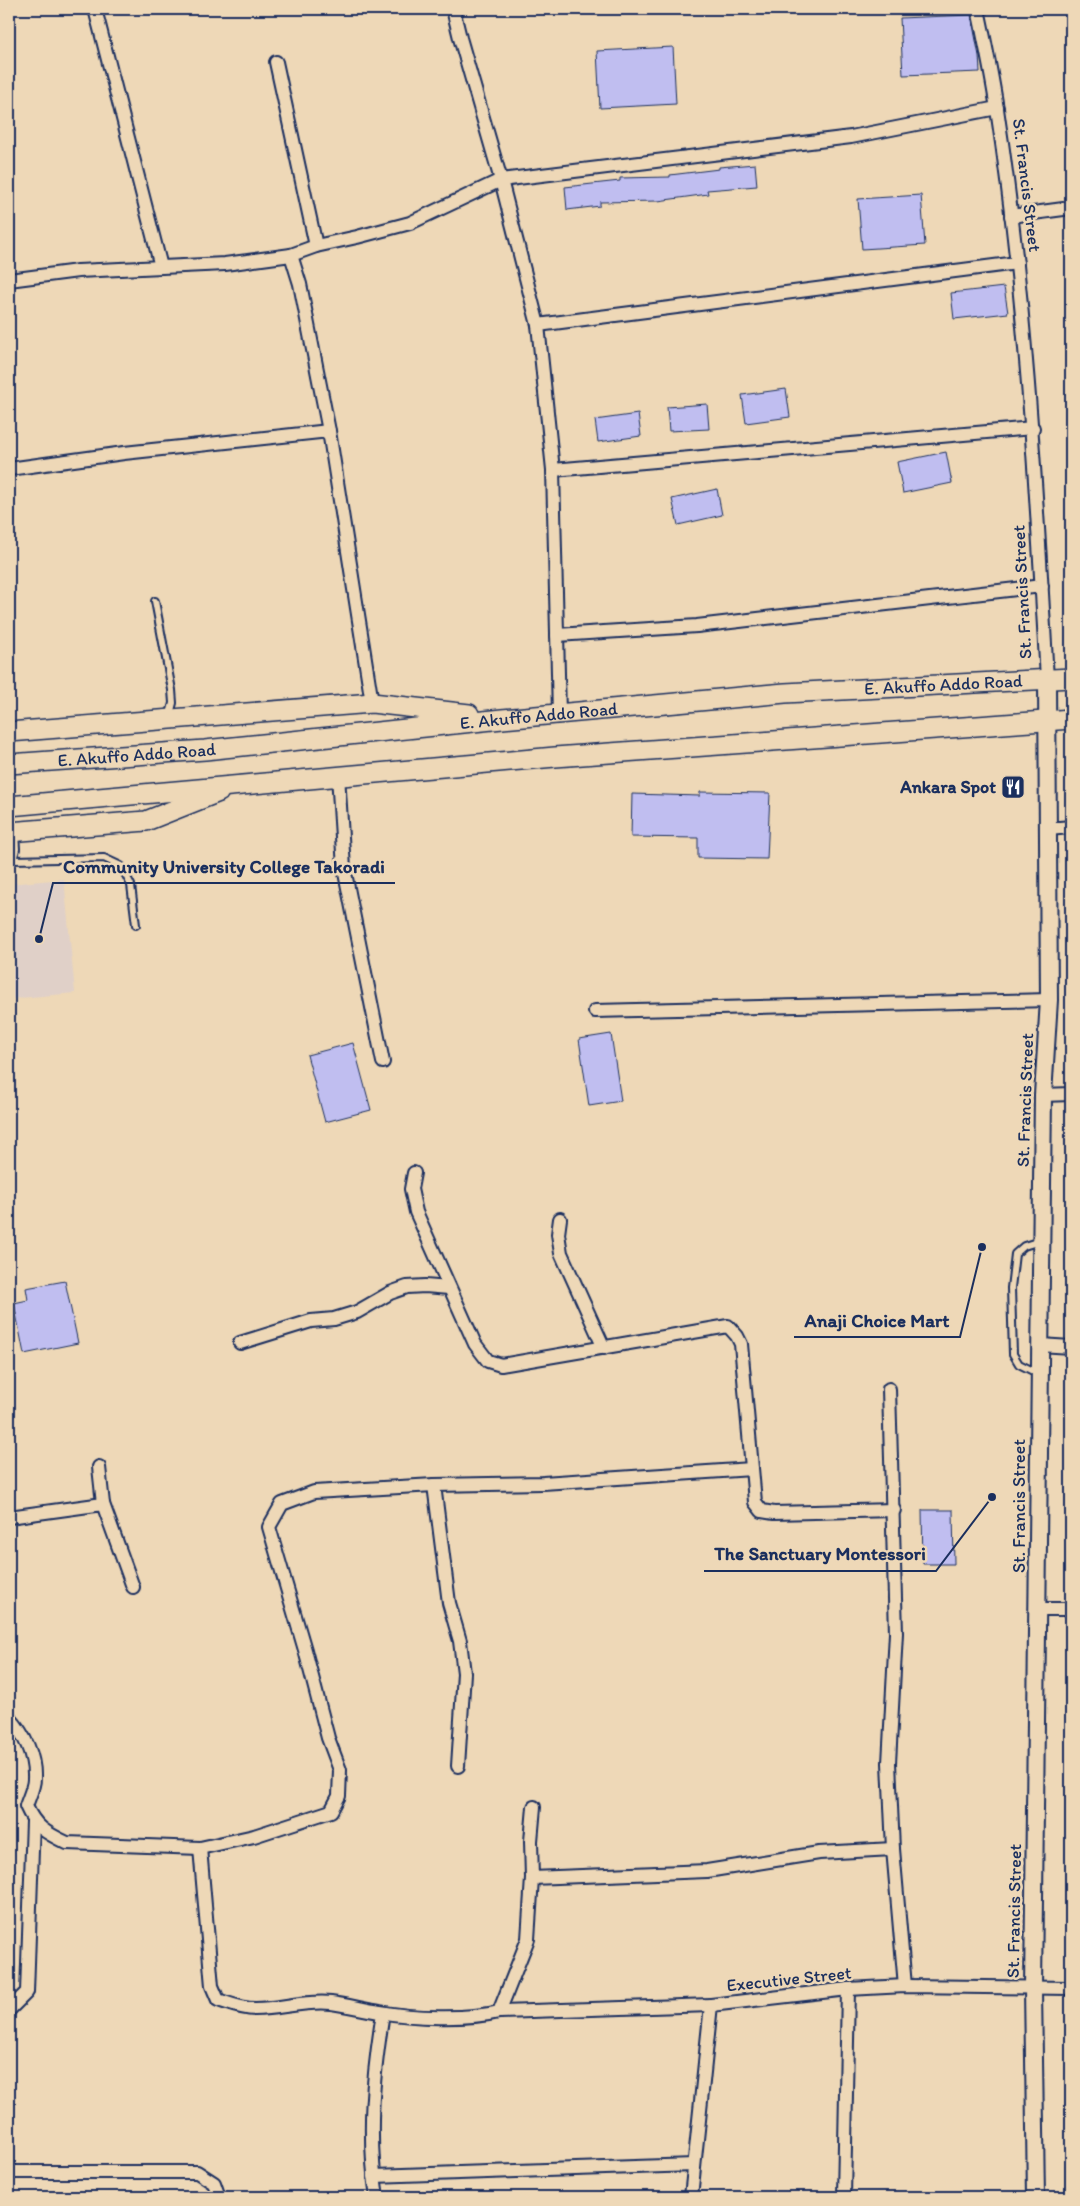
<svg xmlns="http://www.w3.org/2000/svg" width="1080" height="2206" font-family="Itim,sans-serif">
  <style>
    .built { fill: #e0d0c8 }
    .building { fill: #c0bef0; stroke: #1b2f5e }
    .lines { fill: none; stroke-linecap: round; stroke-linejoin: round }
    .service-casing { stroke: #1b2f5e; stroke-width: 10 }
    .minor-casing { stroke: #1b2f5e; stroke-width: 16 }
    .tertiary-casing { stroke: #1b2f5e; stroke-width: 20 }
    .secondary-casing { stroke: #1b2f5e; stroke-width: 22 }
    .service { stroke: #eed8b7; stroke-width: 6 }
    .minor { stroke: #eed8b7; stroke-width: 12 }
    .tertiary { stroke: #eed8b7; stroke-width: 16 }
    .secondary { stroke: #eed8b7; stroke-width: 19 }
    .labels { text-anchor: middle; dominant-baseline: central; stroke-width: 5; stroke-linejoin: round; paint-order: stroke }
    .street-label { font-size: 18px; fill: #1b2f5e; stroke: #eed8b7 }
    .poi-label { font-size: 18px; font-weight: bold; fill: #1b2f5e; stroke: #eed8b7; text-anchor: end }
    .leader { fill: none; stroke: #1b2f5e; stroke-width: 2 }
    .callout-dot { fill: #1b2f5e; stroke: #eed8b7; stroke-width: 2 }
    .callout-label { font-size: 19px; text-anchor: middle; font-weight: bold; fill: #1b2f5e; stroke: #eed8b7; stroke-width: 5; stroke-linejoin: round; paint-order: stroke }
  </style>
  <rect width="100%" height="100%" fill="#eed8b7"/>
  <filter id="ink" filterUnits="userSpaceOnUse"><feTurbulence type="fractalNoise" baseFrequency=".02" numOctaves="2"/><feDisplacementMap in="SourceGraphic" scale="10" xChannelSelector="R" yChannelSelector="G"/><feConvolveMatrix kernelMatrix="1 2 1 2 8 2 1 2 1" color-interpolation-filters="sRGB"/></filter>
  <g filter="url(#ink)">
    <!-- built -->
    <path class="built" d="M64,879l11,114 -66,6v-115z"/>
    <!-- building -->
    <g class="building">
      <path d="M971,15l8,41 1,16 -77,3 -3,-57z"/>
      <path d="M673,47l3,57 -76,4 -3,-57z"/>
      <path d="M755,164l2,22 -50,4 1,4 -50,7 -58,1v4l-33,4 -2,-23 55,-6v-3l50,-1v-2l49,-6v-2z"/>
      <path d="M921,195l4,50 -63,4 -4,-50z"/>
      <path d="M1004,287l4,26 -54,6 -3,-26z"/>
      <path d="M786,389l4,28 -44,6 -4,-28z"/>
      <path d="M707,404l2,25 -40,2 -2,-24z"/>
      <path d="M638,414l3,22 -43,6 -3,-22z"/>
      <path d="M946,452l6,31 -49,10 -6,-31z"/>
      <path d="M717,489l5,26 -44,10 -6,-26z"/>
      <path d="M700,792l70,1 -3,66 -69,-1v-20l-67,-1 1,-43 68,2z"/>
      <path d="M611,1034l10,67 -32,5 -10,-67z"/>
      <path d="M353,1043l18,67 -46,12 -18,-67z"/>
      <path d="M65,1281l13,62 -54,11 -10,-51 14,-3 -2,-12z"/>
      <path d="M922,1510h31l1,54h-31z"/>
    </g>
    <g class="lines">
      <!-- service casing -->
      <g class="service-casing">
        <g id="service">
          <path d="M155,601l17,89 1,13 -4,15"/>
          <path d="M13,860l91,-2 17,8 10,19 5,40"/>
          <path d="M9,862l4,-2 3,-11 -1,-16"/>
          <path d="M1039,1374l-20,-10 -6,-10 -2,-66 4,-34 9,-8 16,-5"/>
        </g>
      </g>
      <!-- minor casing -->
      <g class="minor-casing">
        <g id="minor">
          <path d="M95,9l66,258"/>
          <path d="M453,9l7,29 41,142 37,145 15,145 6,244"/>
          <path d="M978,9c7,33 14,67 19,100 29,189 39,380 50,570"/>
          <path d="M276,62l40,184"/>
          <path d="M1011,216l60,-8"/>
          <path d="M291,255l25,-9 41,-9 53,-14 91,-43 350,-43 146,-29"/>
          <path d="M9,280l69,-9 147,-7 66,-9 9,29 29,147 43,272"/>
          <path d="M538,325l479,-62"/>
          <path d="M9,469l115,-16 205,-22"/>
          <path d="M553,470l480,-42"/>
          <path d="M557,635l140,-9 345,-40"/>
          <path d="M338,775l6,93 39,194"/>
          <path d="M1048,829l23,-2"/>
          <path d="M595,1011l454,-11"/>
          <path d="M1043,1095l28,-1"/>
          <path d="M414,1173l-3,16 5,23 59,132 13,17 13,4 227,-39 9,10 4,8 14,158 7,9 12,2 120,-3"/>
          <path d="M560,1219l-2,15 3,19 43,95"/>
          <path d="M240,1343l71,-22 23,-2 23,-7 33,-19 17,-6 18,-1 24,2"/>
          <path d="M1040,1345l31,2"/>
          <path d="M889,1389l7,244 -7,130 4,86 12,137"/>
          <path d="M99,1467l4,37"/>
          <path d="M434,1485l15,118 11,38 4,32 -6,93"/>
          <path d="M9,1517l94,-13 30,83"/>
          <path d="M1038,1609h33"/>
          <path d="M9,1717c15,17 26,38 25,62 0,8 -5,18 -8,27 9,21 20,27 41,37l133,5 54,-12 77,-25 8,-15 1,-26 -12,-32 -23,-88 -36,-123 13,-23 32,-12 120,-7 109,-2 209,-14"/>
          <path d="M534,1807l-3,34 1,37 175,-7 112,-18 74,-4"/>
          <path d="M200,1848l12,138 6,14c12,4 24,9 37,9 26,0 51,-9 76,-6 17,2 33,7 49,9 32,6 87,8 119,0l29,-73 4,-61"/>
          <path d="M9,2010l18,-18 6,-171"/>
          <path d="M499,2012l212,-7"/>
          <path d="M9,2172h188l17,11 5,14"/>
          <path d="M374,2176l320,-11"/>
          <path d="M377,2197c-10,-63 -4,-121 6,-184"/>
          <path d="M691,2197l20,-192 137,-16 57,-3 166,2"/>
          <path d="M844,2197l4,-208"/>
        </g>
      </g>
      <!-- tertiary casing -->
      <g class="tertiary-casing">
        <path id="tertiary" d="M1036,2197l-3,-208 10,-894 6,-95 -2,-321"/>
      </g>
      <!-- secondary casing -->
      <g class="secondary-casing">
        <g id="secondary">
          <path d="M9,732l363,-29 97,11"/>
          <path id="s1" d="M9,764l196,-14 297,-31 283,-26 286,-15"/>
          <path d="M9,806l546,-49 516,-38"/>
          <path d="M9,832l137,-11 73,-29"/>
        </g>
      </g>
      <!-- service -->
      <use href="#service" class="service"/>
      <!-- minor -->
      <use href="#minor" class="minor"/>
      <!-- tertiary -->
      <use href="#tertiary" class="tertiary"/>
      <!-- secondary -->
      <use href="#secondary" class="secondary"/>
    </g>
  </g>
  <!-- icons -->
  <defs>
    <g id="restaurant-square" transform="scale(1.25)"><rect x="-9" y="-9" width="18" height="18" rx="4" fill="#1b2f5e" stroke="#eed8b7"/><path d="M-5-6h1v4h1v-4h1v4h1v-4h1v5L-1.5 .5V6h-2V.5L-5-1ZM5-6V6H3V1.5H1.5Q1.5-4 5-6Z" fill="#fff"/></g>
  </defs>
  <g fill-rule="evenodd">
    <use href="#restaurant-square" x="1013" y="787"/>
  </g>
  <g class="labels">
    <!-- street labels -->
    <g class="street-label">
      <text transform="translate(1027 185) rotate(83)">St. Francis Street</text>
      <text transform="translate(1022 592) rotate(-93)">St. Francis Street</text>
      <text stroke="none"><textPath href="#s1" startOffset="938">E. Akuffo Addo Road</textPath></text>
      <text stroke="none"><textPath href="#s1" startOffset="532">E. Akuffo Addo Road</textPath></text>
      <text stroke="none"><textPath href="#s1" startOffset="128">E. Akuffo Addo Road</textPath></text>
      <text transform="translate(1025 1100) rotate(-88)">St. Francis Street</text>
      <text transform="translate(1019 1506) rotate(-90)">St. Francis Street</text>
      <text transform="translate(1014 1911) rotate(-89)">St. Francis Street</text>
      <text transform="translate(789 1979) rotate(-6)">Executive Street</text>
    </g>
    <!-- poi labels -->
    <g class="poi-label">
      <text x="996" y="787">Ankara Spot</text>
    </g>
  </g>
  <!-- callouts -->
  <path class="leader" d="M39 939L53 883H395M982 1247L960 1337H794M992 1497L936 1571H704"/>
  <g class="callout-dot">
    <circle cx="39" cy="939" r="5"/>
    <circle cx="982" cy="1247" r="5"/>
    <circle cx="992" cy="1497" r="5"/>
  </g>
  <g class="callout-label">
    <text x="224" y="873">Community University College Takoradi</text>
    <text x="877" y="1327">Anaji Choice Mart</text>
    <text x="820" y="1560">The Sanctuary Montessori</text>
  </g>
  <!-- margin -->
  <rect width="1080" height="2206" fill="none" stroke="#eed8b7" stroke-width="30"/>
  <rect x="15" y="15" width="1050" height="2176" fill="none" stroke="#1b2f5e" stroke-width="2" filter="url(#ink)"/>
</svg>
